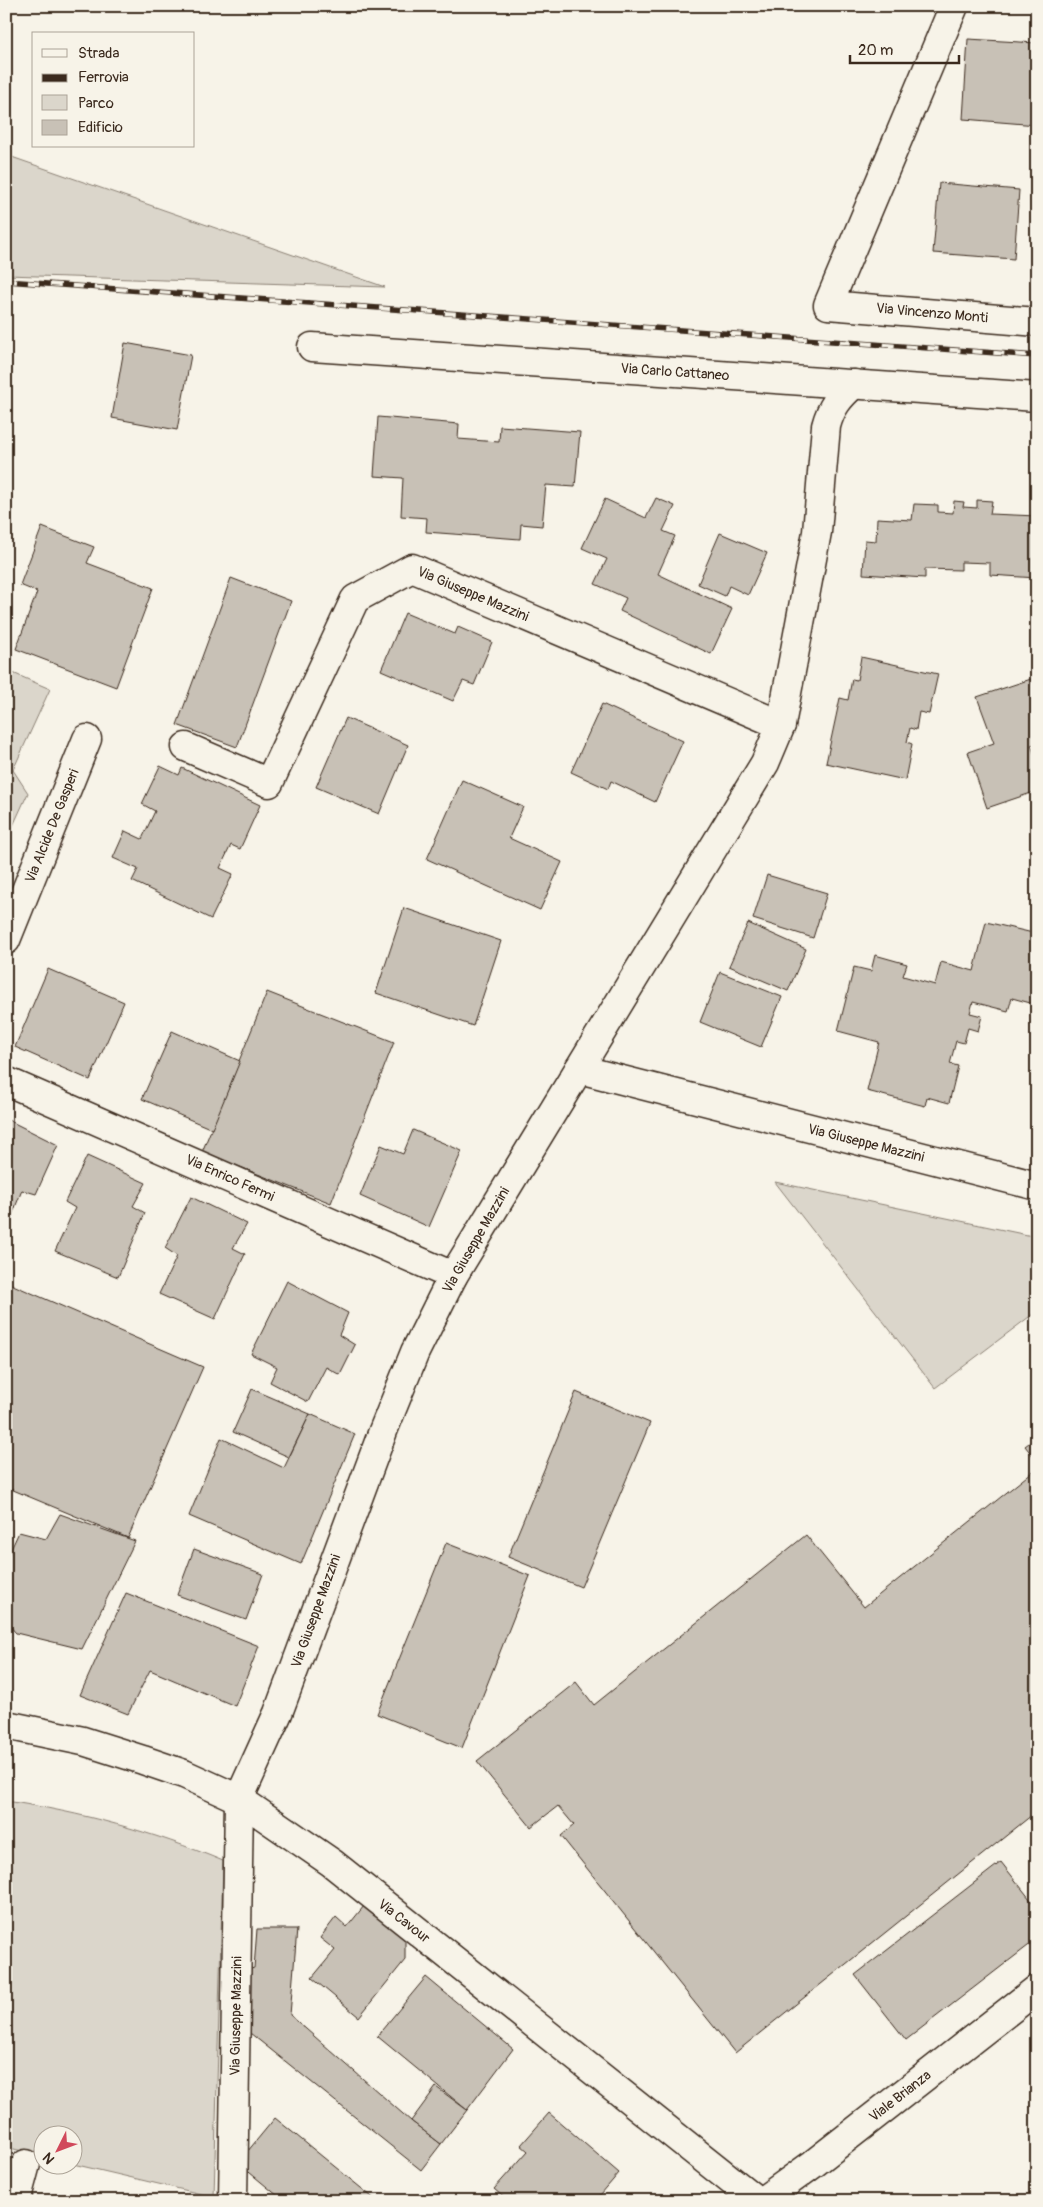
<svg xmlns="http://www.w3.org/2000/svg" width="1043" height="2207" font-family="Pangolin,sans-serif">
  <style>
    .green { fill: #dbd6cb; stroke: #8b8074 }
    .building { fill: #c8c1b6; stroke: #3b2a1e }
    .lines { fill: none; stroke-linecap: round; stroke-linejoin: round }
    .minor-casing { stroke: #3b2a1e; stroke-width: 31 }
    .minor { stroke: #f7f3e8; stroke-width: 28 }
    .rail-casing { stroke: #3b2a1e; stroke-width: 5.5 }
    .rail { stroke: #f7f3e8; stroke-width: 4; stroke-dasharray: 11; stroke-linecap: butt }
    .labels { text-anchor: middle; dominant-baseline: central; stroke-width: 4; stroke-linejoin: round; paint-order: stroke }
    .street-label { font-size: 14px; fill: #3b2a1e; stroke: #f7f3e8 }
  </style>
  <rect width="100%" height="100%" fill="#f7f3e8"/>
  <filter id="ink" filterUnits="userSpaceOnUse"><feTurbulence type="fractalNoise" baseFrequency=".02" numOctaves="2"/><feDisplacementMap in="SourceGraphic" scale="10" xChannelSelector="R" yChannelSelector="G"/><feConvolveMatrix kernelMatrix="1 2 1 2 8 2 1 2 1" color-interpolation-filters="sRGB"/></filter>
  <g filter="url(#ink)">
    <!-- green -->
    <g class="green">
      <path d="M6,155l379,132 -379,-12z"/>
      <path d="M6,670l44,19 -37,81 15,23 -22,48z"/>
      <path d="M775,1182l262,55v74l-102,77z"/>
      <path d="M6,1801c74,11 148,31 217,60l-9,336 -141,-33 -1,-30h-30v22l-36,-9z"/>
    </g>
    <!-- building -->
    <g class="building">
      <path d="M968,39l69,4v82l-74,-6z"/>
      <path d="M939,183l80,7 -5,69 -81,-6z"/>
      <path d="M125,343l66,12 -14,75 -65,-12z"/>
      <path d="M378,417l81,7 -1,15 41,3 1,-16 80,6 -5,55 -29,-2 -4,41 -21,-2 -1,15 -94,-7 1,-14 -26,-2 2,-38 -29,-2z"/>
      <path d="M656,498l19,8 -12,25 12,5 -17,38 74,35 -21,45 -91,-43 6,-13 -31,-14 12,-25 -25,-11 23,-49 41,19z"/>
      <path d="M977,500l15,1 -2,13 47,2v62l-47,-3v-12l-29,-1v8l-36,-1v9l-62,-4 2,-34 11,1 1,-23 35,2 2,-16 24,1v7l15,1 1,-12 10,1 -1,5 14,1z"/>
      <path d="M42,527l52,20 -7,16 66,25 -37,99 -100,-38 21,-57 -17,-7z"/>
      <path d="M720,533l47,20 -19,42 -19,-9 -4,10 -27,-12z"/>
      <path d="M231,578l60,23 -54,146 -60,-22z"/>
      <path d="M405,613l50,21 3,-7 34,15 -18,43 -11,-4 -10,20 -72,-31z"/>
      <path d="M861,657l77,17 -9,40 -10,-2 -3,18 -6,-2 -3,14 5,2 -7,36 -79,-17 14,-65 8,2 4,-21 5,1z"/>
      <path d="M1031,679l6,15v49l-6,2 6,16v30l-50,17 -19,-56 26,-9 -17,-46z"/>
      <path d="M602,704l81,37 -28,61 -44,-21 -3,8 -37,-17z"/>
      <path d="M346,718l62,27 -29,69 -63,-27z"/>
      <path d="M160,766l19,9 3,-7 78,37 -20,44 -9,-4 -11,23 13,6 -22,45 -79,-38 6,-12 -25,-11 12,-27 17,8 13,-28 -13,-7z"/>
      <path d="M462,780l61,27 -14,31 53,24 -22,48 -113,-51z"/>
      <path d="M767,875l60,18 -14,45 -60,-19z"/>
      <path d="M404,908l97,33 -28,85 -97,-33z"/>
      <path d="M1037,917v95l-5,-1 2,-7 -22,-6 -4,13 -35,-9 -3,11 12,3 -4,15 -10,-3 -4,15 -8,-2 -6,23 8,2 -9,37 -22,-6 -2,9 -58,-15 12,-49 -41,-11 16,-64 17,4 4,-16 32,9 -4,12 32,9 6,-23 33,9 12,-49 47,11z"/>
      <path d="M748,923l58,26 -18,42 -59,-25z"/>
      <path d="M48,969l76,33 -34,78 -75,-33z"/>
      <path d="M720,972l62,25 -21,50 -61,-25z"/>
      <path d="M267,992l127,50 -63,161 -129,-51z"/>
      <path d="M172,1031l68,30 -28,68 -70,-30z"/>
      <path d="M6,1119l52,26 -22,49 -14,-4 -15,38z"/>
      <path d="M413,1130l49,21 -33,76 -69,-31 21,-51 22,9z"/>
      <path d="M87,1156l59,27 -13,23 12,7 -27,64 -63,-26 20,-43 -10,-6z"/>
      <path d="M191,1197l56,27 -14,24 12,6 -30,65 -56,-25 18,-38 -12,-8z"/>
      <path d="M287,1281l61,32 -9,22 16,10 -15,30 -14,-8 -18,35 -38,-20 7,-15 -26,-13z"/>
      <path d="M6,1282l197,85 -75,171 -122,-51z"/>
      <path d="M252,1389l58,25 -21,43 -56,-25z"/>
      <path d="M576,1392l74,31 -69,164 -73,-30z"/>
      <path d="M310,1414l45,20 -54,130 -112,-48 32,-78 63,30z"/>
      <path d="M1037,1437v24l-12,-15z"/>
      <path d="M1037,1468v343l-302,242 -174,-217 13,-11 -16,-19 -27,21 -54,-66 99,-79 18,23 212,-170 58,72z"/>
      <path d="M60,1514l75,27 -53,108 -66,-16 -10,-11v-62l13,-28 27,7z"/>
      <path d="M446,1543l84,33 -68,172 -85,-34z"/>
      <path d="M194,1549l69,25 -17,46 -69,-25z"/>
      <path d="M126,1593l133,53 -24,60 -85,-36 -22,44 -48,-19z"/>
      <path d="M1001,1862l36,46v31l-131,101 -51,-65z"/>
      <path d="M364,1906l41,33v21l-46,57 -47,-39 23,-28 -15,-12 16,-21 11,10z"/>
      <path d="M257,1929h40l-7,86 121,106 30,23 -20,26 -181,-145 2,-53 12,-4z"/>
      <path d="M426,1977l87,72 -46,61 -90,-74z"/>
      <path d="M436,2087l31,23 -26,34 -30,-23z"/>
      <path d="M549,2113l70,60 -24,28h-87l-14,-12 34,-38 -7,-6z"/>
      <path d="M275,2118l102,83h-93l-46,-38z"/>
    </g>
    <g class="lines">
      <!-- minor casing -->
      <g class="minor-casing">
        <g id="minor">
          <path d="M954,6l-126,299 209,17"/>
          <path d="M312,347l725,50"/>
          <path d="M186,747l83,36 86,-184 57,-31 369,157"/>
          <path d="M6,940l81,-201"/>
          <path d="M579,1069l458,117"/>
          <path d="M6,1081l447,195"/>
          <path d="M6,1725l77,16 60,19 41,14 55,25 93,64 425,338"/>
          <path d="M16,2201l10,-37"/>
          <path d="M233,2201l6,-402 39,-86 105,-282 32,-79 38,-76 312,-513 16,-38 36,-193 9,-106c5,-19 13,-29 28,-42"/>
          <path d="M762,2201l51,-37 224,-175"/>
        </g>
      </g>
      <!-- minor -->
      <use href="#minor" class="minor"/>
      <!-- rail casing -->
      <g class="rail-casing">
        <path id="rail" d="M6,281l1031,75"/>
      </g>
      <!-- rail -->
      <use href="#rail" class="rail"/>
    </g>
  </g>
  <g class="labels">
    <!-- street labels -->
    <g class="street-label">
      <text transform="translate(932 313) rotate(5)">Via Vincenzo Monti</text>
      <text transform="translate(675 372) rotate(4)">Via Carlo Cattaneo</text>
      <text transform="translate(473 594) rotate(23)">Via Giuseppe Mazzini</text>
      <text transform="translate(52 826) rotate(-68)">Via Alcide De Gasperi</text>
      <text transform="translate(866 1143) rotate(14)">Via Giuseppe Mazzini</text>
      <text transform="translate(230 1178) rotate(24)">Via Enrico Fermi</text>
      <text transform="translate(476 1240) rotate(-60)">Via Giuseppe Mazzini</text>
      <text transform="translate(316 1611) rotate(-70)">Via Giuseppe Mazzini</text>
      <text transform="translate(404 1921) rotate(38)">Via Cavour</text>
      <text transform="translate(236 2016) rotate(-89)">Via Giuseppe Mazzini</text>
      <text transform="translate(900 2096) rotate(-38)">Viale Brianza</text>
    </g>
  </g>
  <!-- margin -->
  <rect width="1043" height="2207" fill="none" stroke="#f7f3e8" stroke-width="25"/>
  <rect x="12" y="12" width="1018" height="2182" fill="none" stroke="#3b2a1e" stroke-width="2" filter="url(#ink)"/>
  <!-- legend -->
  <rect x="32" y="32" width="162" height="115" fill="#f7f3e8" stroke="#aca397"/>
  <rect x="42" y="49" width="25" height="8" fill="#f7f3e8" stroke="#aca397"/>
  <text x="78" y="58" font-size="15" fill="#3b2a1e">Strada</text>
  <rect x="42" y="74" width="25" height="8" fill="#3b2a1e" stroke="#aca397"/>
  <text x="78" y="82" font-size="15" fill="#3b2a1e">Ferrovia</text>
  <rect x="42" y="95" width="25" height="15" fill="#dbd6cb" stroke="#aca397"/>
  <text x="78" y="108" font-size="15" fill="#3b2a1e">Parco</text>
  <rect x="42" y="120" width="25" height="15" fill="#c8c1b6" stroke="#aca397"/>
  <text x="78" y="132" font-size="15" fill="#3b2a1e">Edificio</text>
  <!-- north arrow -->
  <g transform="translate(58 2150) rotate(228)"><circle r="24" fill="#f7f3e8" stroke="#aca397"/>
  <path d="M0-4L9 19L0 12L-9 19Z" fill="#d1495b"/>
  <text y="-8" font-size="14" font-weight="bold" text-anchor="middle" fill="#3b2a1e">N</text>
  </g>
  <!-- scale -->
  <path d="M850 55v8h109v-8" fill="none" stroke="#3b2a1e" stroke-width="2.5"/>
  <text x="858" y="55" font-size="15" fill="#3b2a1e" stroke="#f7f3e8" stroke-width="4" paint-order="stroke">20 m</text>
</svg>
